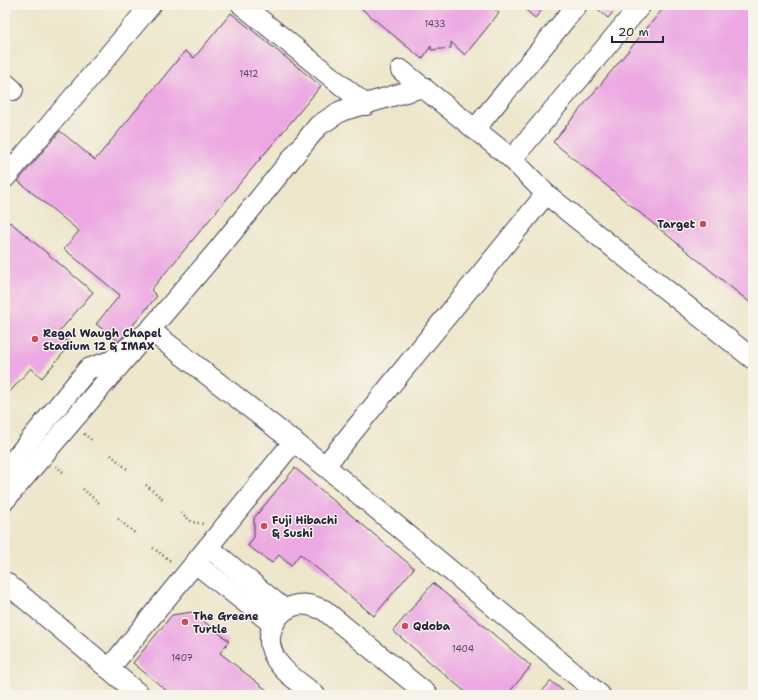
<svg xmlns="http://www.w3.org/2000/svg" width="758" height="700" font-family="'Shantell Sans',sans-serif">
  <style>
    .building { fill: #eca8e2 }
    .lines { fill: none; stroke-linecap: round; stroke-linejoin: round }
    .minor-casing { stroke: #403f50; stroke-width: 22 }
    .path { stroke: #403f50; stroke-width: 2.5; stroke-dasharray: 1 3; stroke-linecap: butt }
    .minor { stroke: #fff; stroke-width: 20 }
    .poi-dot { fill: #d1495b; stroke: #f7f3e8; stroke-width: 1.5 }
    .labels { text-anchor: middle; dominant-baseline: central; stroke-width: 3; stroke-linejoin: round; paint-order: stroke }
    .number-label { font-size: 9px; fill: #544465 }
    .poi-label { font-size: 11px; font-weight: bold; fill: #22223b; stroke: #f7f3e8; text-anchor: start }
  </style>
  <rect width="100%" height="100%" fill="#f7f3e8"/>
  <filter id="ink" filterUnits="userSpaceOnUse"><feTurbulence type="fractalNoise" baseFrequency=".025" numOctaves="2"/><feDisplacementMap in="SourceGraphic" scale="8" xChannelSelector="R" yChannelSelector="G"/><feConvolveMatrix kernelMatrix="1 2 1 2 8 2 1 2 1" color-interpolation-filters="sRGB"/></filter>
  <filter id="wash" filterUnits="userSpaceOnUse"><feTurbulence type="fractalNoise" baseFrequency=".012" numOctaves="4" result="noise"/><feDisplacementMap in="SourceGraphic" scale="16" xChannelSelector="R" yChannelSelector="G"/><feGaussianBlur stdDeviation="0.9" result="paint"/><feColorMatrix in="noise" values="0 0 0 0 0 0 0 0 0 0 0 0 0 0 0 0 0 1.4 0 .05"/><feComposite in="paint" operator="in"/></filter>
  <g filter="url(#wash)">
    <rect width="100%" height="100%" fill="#ede6ca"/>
    <g id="blocks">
      <!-- building -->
      <g class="building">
        <path d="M357,5h133l9,8 -34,42 -14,-13v6l-20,2v-4l-9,13z"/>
        <path d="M520,5h26l-11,13z"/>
        <path d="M593,5h26l-11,13z"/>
        <path d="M666,5h87v300l-200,-163z"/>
        <path d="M231,13l90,73 -170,204 6,6 -38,46 -23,-18 24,-29 -56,-46 15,-18 -61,-50 42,-50 35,29 90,-109 9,7z"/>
        <path d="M10,222l83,70 -35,41 13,11 -29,34 -11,-10 -26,29v-169z"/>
        <path d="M295,468l119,100 -40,48 -74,-62 -9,12 -12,-11 -7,8 -24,-17 6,-9v-19z"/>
        <path d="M433,583l98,83 -24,29h-38l-76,-64z"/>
        <path d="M192,612l37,29 -9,12 53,42h-101l-39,-32 39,-48z"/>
        <path d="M551,681l17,14h-29z"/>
      </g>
    </g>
  </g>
  <g filter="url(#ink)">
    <use href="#blocks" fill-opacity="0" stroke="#403f50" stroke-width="1"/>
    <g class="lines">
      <!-- minor casing -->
      <g class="minor-casing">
        <g id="minor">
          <path d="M242,5l124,100"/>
          <path d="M401,70l111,89 34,35 207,165"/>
          <path d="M5,83l8,7"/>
          <path d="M475,129l102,-124"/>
          <path d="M512,159l129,-154"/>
          <path d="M5,178l146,-173"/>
          <path d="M325,466l221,-272"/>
          <path d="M5,471l83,-102 23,-8 39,-31 175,136 275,229"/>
          <path d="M5,500l212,-249 101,-125 23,-15 82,-24"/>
          <path d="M208,547l77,63"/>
          <path d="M195,563l78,61"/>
          <path d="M5,582l135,113"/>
          <path d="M109,669l185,-228"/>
          <path d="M315,695c-14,-12 -37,-25 -43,-44 -7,-18 5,-42 25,-46 10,-2 18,2 27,5l104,85"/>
        </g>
      </g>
      <!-- path -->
      <g class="path">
        <path d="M84,434l9,7"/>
        <path d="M111,455l16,14"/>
        <path d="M56,466l7,6"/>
        <path d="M146,485l18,15"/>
        <path d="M83,489l16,14"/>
        <path d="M181,513l11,9 13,2"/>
        <path d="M118,519l18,15"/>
        <path d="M153,548l19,14"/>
      </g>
      <!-- minor -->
      <use href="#minor" class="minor"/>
    </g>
  </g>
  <!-- markers -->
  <g class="poi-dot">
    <circle cx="703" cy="224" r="4"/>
    <circle cx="35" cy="339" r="4"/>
    <circle cx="264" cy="526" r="4"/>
    <circle cx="185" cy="622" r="4"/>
    <circle cx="405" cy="626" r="4"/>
  </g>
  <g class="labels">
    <!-- number labels -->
    <g class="number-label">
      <text x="435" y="24">1433</text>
      <text x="249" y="74">1412</text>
      <text x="463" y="649">1404</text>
      <text x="182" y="658">1407</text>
    </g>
    <!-- poi labels -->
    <g class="poi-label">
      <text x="695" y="224" text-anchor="end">Target</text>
      <text x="43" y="333">Regal Waugh Chapel<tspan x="43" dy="13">Stadium 12 &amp; IMAX</tspan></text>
      <text x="272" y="520">Fuji Hibachi<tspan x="272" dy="13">&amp; Sushi</tspan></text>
      <text x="193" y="616">The Greene<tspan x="193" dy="13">Turtle</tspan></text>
      <text x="413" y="626">Qdoba</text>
    </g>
  </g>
  <!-- margin -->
  <rect width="758" height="700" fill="none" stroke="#f7f3e8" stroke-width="20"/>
  <!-- scale -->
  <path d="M612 36v6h51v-6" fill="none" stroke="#22223b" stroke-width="2"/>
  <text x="618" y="36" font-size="12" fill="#22223b" stroke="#f7f3e8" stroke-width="3" paint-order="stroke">20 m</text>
</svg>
